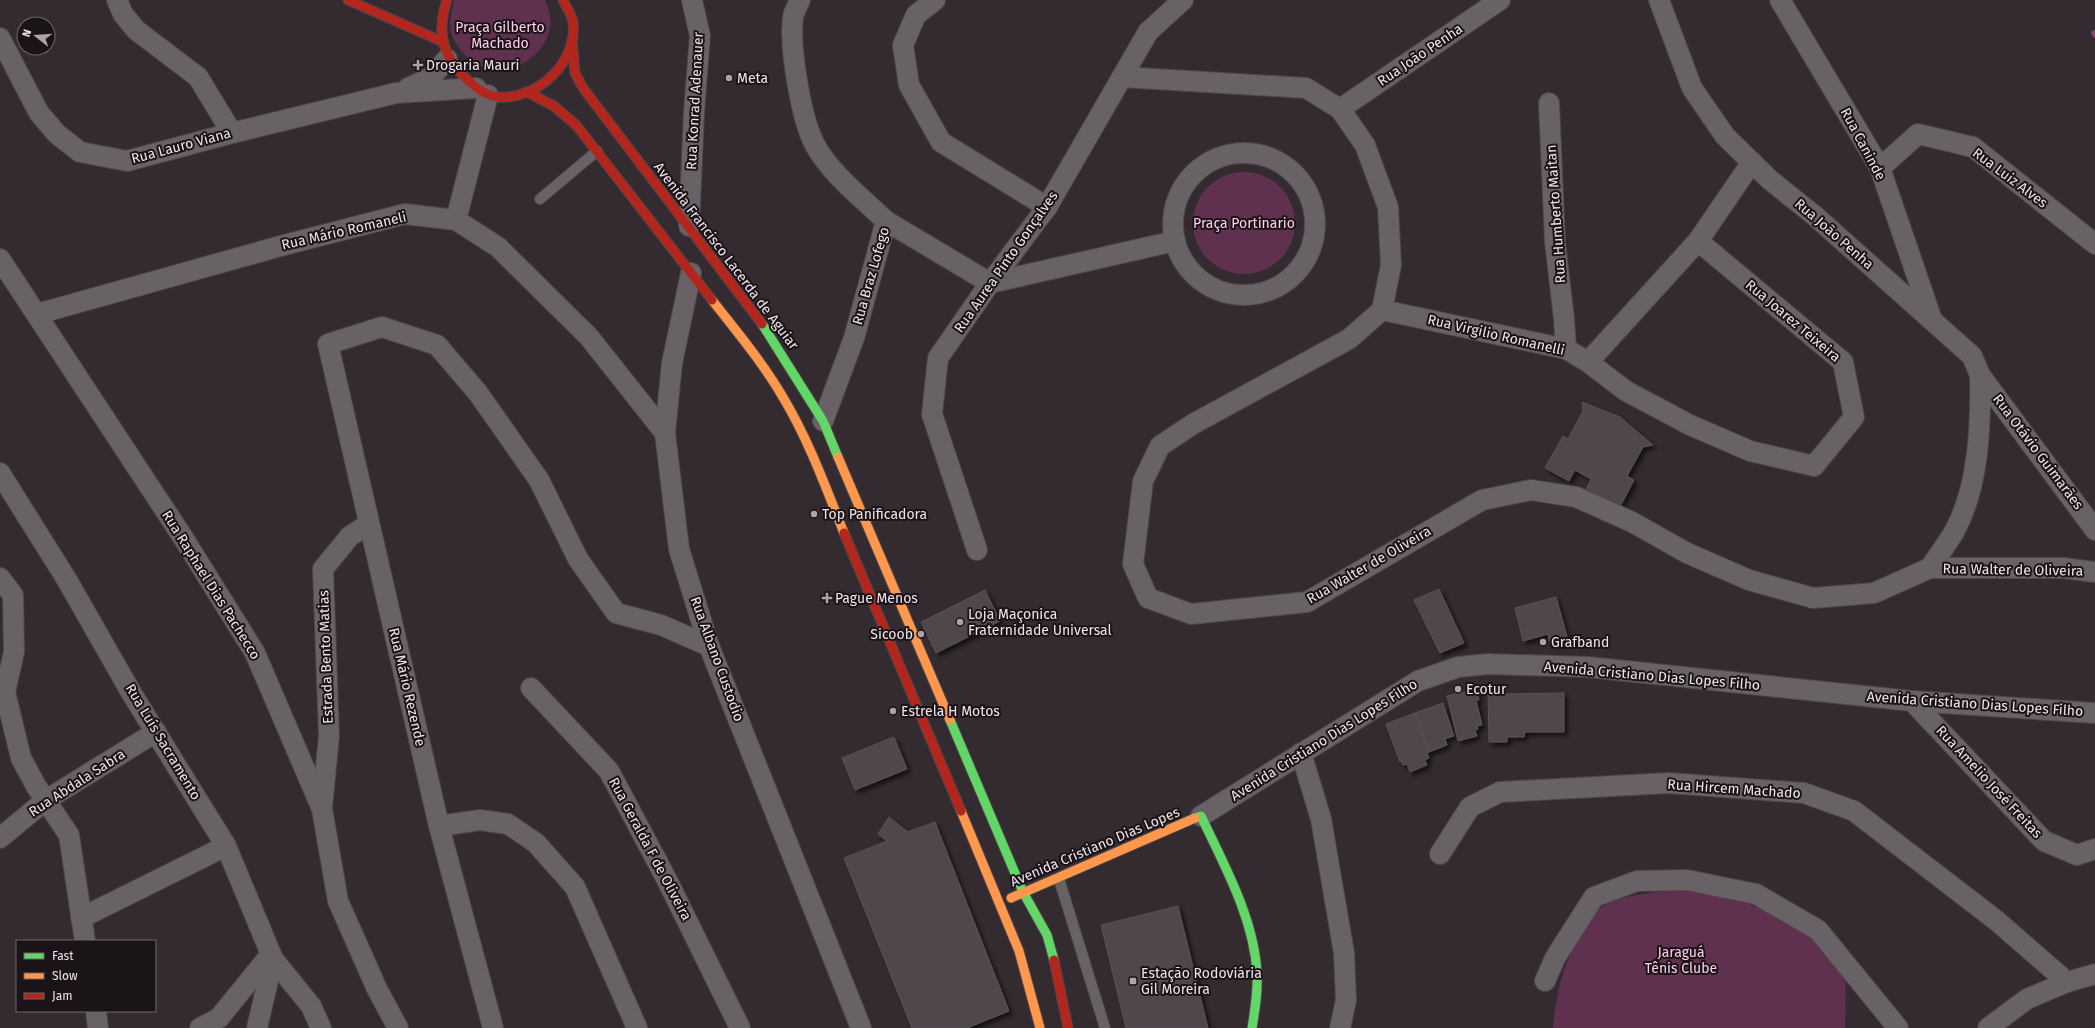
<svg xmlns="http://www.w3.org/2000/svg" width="2095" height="1028" font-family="'Fira Sans',sans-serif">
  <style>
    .green { fill: #60314f }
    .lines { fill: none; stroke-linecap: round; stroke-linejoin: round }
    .stream { stroke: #8b4071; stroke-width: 5.5 }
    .building { fill: #4f474c; stroke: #595256; filter: url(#shadow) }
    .lane-casing { stroke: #4e464b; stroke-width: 12 }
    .street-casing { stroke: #4e464b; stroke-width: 22 }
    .fast-casing { stroke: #4e464b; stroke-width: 11 }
    .slow-casing { stroke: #4e464b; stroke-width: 11 }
    .jam-casing { stroke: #4e464b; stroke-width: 11 }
    .lane { stroke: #686165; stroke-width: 10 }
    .street { stroke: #686165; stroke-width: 20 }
    .fast { stroke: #63d668; stroke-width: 9 }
    .slow { stroke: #ff974d; stroke-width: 9 }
    .jam { stroke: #b3261e; stroke-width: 9 }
    .poi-dot { fill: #aea3a9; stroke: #1a1317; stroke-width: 1.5 }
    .labels { text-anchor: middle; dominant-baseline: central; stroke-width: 4; stroke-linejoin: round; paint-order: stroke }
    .park-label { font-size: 14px; fill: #fecfea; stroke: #1a1317 }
    .street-label { font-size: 14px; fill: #f0e4ea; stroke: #1a1317 }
    .poi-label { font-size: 14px; fill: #f0e4ea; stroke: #1a1317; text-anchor: start }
  </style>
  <defs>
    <filter id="shadow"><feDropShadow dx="3.5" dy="3.5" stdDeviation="2" flood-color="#0009"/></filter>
  </defs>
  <rect width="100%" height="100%" fill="#342b30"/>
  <!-- green -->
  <g class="green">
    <path d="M454,0h91c25,50 -45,95 -83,52 -6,-7 -12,-18 -12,-28 0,-7 3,-16 4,-24z"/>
    <circle cx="1244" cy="223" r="51"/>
    <path d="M1676,890c15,2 32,2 46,5 35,8 106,45 122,78 3,6 1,46 1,55h-292c3,-40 14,-78 40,-110 3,-4 7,-11 12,-13 22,-11 47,-12 71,-15z"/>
  </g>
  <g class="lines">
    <!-- stream -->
    <path class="stream" d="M2094,33l1,2"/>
  </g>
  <!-- building -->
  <g class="building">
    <path d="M1582,402l38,15 33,28 -10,2 -16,29 7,4 -15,29 -34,-18 6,-12 -16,-9 -6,11 -24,-13 18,-32 5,3 15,-28z"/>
    <path d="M1439,589l25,54 -24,10 -26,-53z"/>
    <path d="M985,590l15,31 -64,32 -15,-31z"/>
    <path d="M1556,597l11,39 -7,9 -11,-4 -1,-7 -25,7 -8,-33z"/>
    <path d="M1477,689l2,11h-3l6,25 -5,1 1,3 -3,1 2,6 -19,5 -11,-45z"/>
    <path d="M1488,689h10v5l66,-1v39h-39l-1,5h-17v5h-18z"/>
    <path d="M1443,703l11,33 -9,3 2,6 -18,7 -14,-39z"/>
    <path d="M1415,713l14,39 -2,1 2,5 -4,2 2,5 -17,7 -3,-8 -4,1 -2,-4 -1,1 -14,-38z"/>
    <path d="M894,737l13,32 -52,21 -13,-32z"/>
    <path d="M889,817l19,15 27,-10 74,189 -42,17h-55l-68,-170 43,-17 -9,-7z"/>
    <path d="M1178,906l30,122h-82l-25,-103z"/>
  </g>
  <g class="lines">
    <!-- lane casing -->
    <g class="lane-casing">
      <g id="lane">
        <path d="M540,199l57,-48"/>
        <path d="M1059,879l46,149"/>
      </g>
    </g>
    <!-- street casing -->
    <g class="street-casing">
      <g id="street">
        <path d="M117,0l6,14 13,16 62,47 34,56"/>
        <path d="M800,0c-2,5 -6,11 -7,17 -4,29 8,102 22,128 15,28 48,54 71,76"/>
        <path d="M935,0l-19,15 -13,30 6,40 32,57 106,65"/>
        <path d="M1659,0l33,88 33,48 45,44 45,36 157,140 8,19 115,155"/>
        <path d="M1780,0l100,168 52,152"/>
        <path d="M0,38l39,75 18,21 23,18 47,9 105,-28 164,-40 80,-5"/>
        <path d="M1122,77l184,11 34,21 25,36 23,62 3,58 -9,45"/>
        <path d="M408,88l22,-10 17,-19"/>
        <path d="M1549,103l6,139 9,77 2,30"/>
        <path d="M1340,109l160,-109"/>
        <circle cx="1244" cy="224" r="71"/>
        <path d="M1880,168l38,-34 55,13 122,97"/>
        <path d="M456,220l32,-125"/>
        <path d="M689,226l5,-114 6,-76 -8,-36"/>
        <path d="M0,259l184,280 71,114 67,156 16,92 39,88 21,39"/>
        <path d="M691,273l-19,90 -7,70 14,116 30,97 152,382"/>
        <path d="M1382,310l-33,29 -156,85 -33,22 -17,35 -10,83 15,34 43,16 116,-12 175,-102 49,-10 45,7 56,25 55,31 62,27 64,18 61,-5 56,-25h134l31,4"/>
        <path d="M1382,310l184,39 22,13 38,29 64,34 60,26 64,15 40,-49 -11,-55 -145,-121"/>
        <path d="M37,314l251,-70 117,-30 51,6 42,27 91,90 76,96"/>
        <path d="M1588,362l110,-121 54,-79"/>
        <path d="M823,421l31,-83 32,-117 104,62 185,-42"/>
        <path d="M0,473l67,107 65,114 94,152 47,113 -16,69"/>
        <path d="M977,550l-45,-136 6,-56 52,-75 57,-76 101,-175 35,-32"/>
        <path d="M1930,568c8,-12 17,-24 24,-36 25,-45 27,-107 26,-157"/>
        <path d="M0,578l13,17 1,57 -9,40 16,66 15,28 33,49 16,106"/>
        <path d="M531,688l78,83 58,109 73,148"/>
        <path d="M1912,701l132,140 33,14 18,-6"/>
        <path d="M1301,753l20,66 23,134 2,47 -6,28"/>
        <path d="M322,807l7,-71 -6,-167 27,-33 19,-12"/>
        <path d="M1201,816l217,-135 40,-14 30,-3 100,3 324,34 183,12"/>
        <path d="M439,826l41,-6 28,4 28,19 39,44 62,141"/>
        <path d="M0,838l46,-38 110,-68"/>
        <path d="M1440,854l30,-47 30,-15 169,-9 135,10 50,18 143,110 70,61"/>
        <path d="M81,918l145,-72"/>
        <path d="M273,959l38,47 10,22"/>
        <path d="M1545,981l10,-23 39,-61 43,-16 50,-1 69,14 62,36 80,98"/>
        <path d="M96,1011l2,17"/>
        <path d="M200,1028l19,-10 52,-64"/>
        <path d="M493,1028l-54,-202 -111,-482 54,-17 55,18 41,48 61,87 39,79 38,54 45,12 48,21"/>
        <path d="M1988,1028l39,-29 40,-17 28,-8"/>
      </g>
    </g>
    <!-- fast casing -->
    <g class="fast-casing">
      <g id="fast">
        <path d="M762,324l61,97 15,36"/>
        <path d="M950,720l73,172 24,43 7,25"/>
        <path d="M1195,818l6,-2c23,49 53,102 56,157 1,19 -2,37 -5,55"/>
      </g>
    </g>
    <!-- slow casing -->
    <g class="slow-casing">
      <g id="slow">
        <path d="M712,300c25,32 52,64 72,99 25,42 42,89 60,134"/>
        <path d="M838,457l112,263"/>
        <path d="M961,811l58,140 21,77"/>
        <path d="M1011,898l184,-80"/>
      </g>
    </g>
    <!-- jam casing -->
    <g class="jam-casing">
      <g id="jam">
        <path d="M348,0l93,41"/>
        <path d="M447,0c-12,35 -3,60 25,84 8,6 15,12 26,13 40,3 80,-35 75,-75 -1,-8 -7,-15 -10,-22"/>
        <path d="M572,40l3,33 8,15 179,236"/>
        <path d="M527,92l27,14 23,20 135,174"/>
        <path d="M844,533l117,278"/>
        <path d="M1054,960l14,68"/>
      </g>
    </g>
    <!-- lane -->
    <use href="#lane" class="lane"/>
    <!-- street -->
    <use href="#street" class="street"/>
    <!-- fast -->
    <use href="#fast" class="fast"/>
    <!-- slow -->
    <use href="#slow" class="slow"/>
    <!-- jam -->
    <use href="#jam" class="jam"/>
  </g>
  <!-- markers -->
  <g class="poi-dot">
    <path d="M416 59h4v4h4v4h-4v4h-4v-4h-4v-4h4z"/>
    <circle cx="729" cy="78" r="4"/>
    <circle cx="814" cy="514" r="4"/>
    <path d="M825 592h4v4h4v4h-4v4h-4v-4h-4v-4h4z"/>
    <circle cx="960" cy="622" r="4"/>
    <circle cx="921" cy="634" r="4"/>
    <circle cx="1543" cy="642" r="4"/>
    <circle cx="1458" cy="689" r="4"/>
    <circle cx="893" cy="711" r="4"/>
    <rect x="1129" y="977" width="8" height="8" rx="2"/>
  </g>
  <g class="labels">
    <!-- park labels -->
    <g class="park-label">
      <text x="500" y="27">Praça Gilberto<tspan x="500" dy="16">Machado</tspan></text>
      <text x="1244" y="223">Praça Portinario</text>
      <text x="1681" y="952">Jaraguá<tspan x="1681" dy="16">Tênis Clube</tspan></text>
    </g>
    <!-- street labels -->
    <g class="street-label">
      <text transform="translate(1420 55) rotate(-34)">Rua João Penha</text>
      <text transform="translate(695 101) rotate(-87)">Rua Konrad Adenauer</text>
      <text transform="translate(1863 144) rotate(62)">Rua Caninde</text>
      <text transform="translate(181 146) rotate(-15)">Rua Lauro Viana</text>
      <text transform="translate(2010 178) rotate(37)">Rua Luiz Alves</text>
      <text transform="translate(1556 214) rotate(-94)">Rua Humberto Maitan</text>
      <text transform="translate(344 231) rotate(-13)">Rua Mário Romaneli</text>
      <text transform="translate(1834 234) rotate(41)">Rua João Penha</text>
      <text transform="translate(726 256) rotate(53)">Avenida Francisco Lacerda de Aguiar</text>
      <text transform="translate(1006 262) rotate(-55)">Rua Aurea Pinto Gonçalves</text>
      <text transform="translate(871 276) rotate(-74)">Rua Braz Lofego</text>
      <text transform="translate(1793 321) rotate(40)">Rua Joarez Teixeira</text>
      <text transform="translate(1496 335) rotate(13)">Rua Virgilio Romanelli</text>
      <text transform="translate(2038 452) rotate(53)">Rua Otávio Guimarães</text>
      <text transform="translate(1369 565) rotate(-30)">Rua Walter de Oliveira</text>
      <text transform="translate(2013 570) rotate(1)">Rua Walter de Oliveira</text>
      <text transform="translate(211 585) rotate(58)">Rua Raphael Dias Pachecco</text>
      <text transform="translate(326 657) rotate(-92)">Estrada Bento Matias</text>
      <text transform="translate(717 659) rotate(70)">Rua Albano Custodio</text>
      <text transform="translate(1652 676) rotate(5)">Avenida Cristiano Dias Lopes Filho</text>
      <text transform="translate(407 687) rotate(77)">Rua Mário Rezende</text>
      <text transform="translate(1975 704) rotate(4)">Avenida Cristiano Dias Lopes Filho</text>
      <text transform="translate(1324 740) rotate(-32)">Avenida Cristiano Dias Lopes Filho</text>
      <text transform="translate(163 742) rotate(59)">Rua Luís Sacramento</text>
      <text transform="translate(1989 782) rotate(47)">Rua Amelio José Freitas</text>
      <text transform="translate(77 783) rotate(-33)">Rua Abdala Sabra</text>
      <text transform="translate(1734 789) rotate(4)">Rua Hircem Machado</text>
      <text transform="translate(1095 847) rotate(-23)">Avenida Cristiano Dias Lopes</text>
      <text transform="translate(650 849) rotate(62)">Rua Geralda F de Oliveira</text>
    </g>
    <!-- poi labels -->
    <g class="poi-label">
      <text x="426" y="65">Drogaria Mauri</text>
      <text x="737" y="78">Meta</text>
      <text x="822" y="514">Top Panificadora</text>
      <text x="835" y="598">Pague Menos</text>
      <text x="968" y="614">Loja Maçonica<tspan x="968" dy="16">Fraternidade Universal</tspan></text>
      <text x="913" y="634" text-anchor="end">Sicoob</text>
      <text x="1551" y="642">Grafband</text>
      <text x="1466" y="689">Ecotur</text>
      <text x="901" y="711">Estrela H Motos</text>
      <text x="1141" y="973">Estação Rodoviária<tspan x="1141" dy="16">Gil Moreira</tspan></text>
    </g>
  </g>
  <!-- legend -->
  <rect x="16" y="940" width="140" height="72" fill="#1a1317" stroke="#70676b"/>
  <rect x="24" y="953" width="20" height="6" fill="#63d668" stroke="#70676b"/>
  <text x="52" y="960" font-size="12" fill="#f0e4ea">Fast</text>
  <rect x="24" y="973" width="20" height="6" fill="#ff974d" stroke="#70676b"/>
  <text x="52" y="980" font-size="12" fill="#f0e4ea">Slow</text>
  <rect x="24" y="993" width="20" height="6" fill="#b3261e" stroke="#70676b"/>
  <text x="52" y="1000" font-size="12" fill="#f0e4ea">Jam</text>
  <!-- north arrow -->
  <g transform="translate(36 36) rotate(287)"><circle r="19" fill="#1a1317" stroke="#70676b"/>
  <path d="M0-3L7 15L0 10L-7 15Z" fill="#aea3a9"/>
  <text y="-6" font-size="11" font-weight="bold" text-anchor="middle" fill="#f0e4ea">N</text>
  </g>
</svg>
